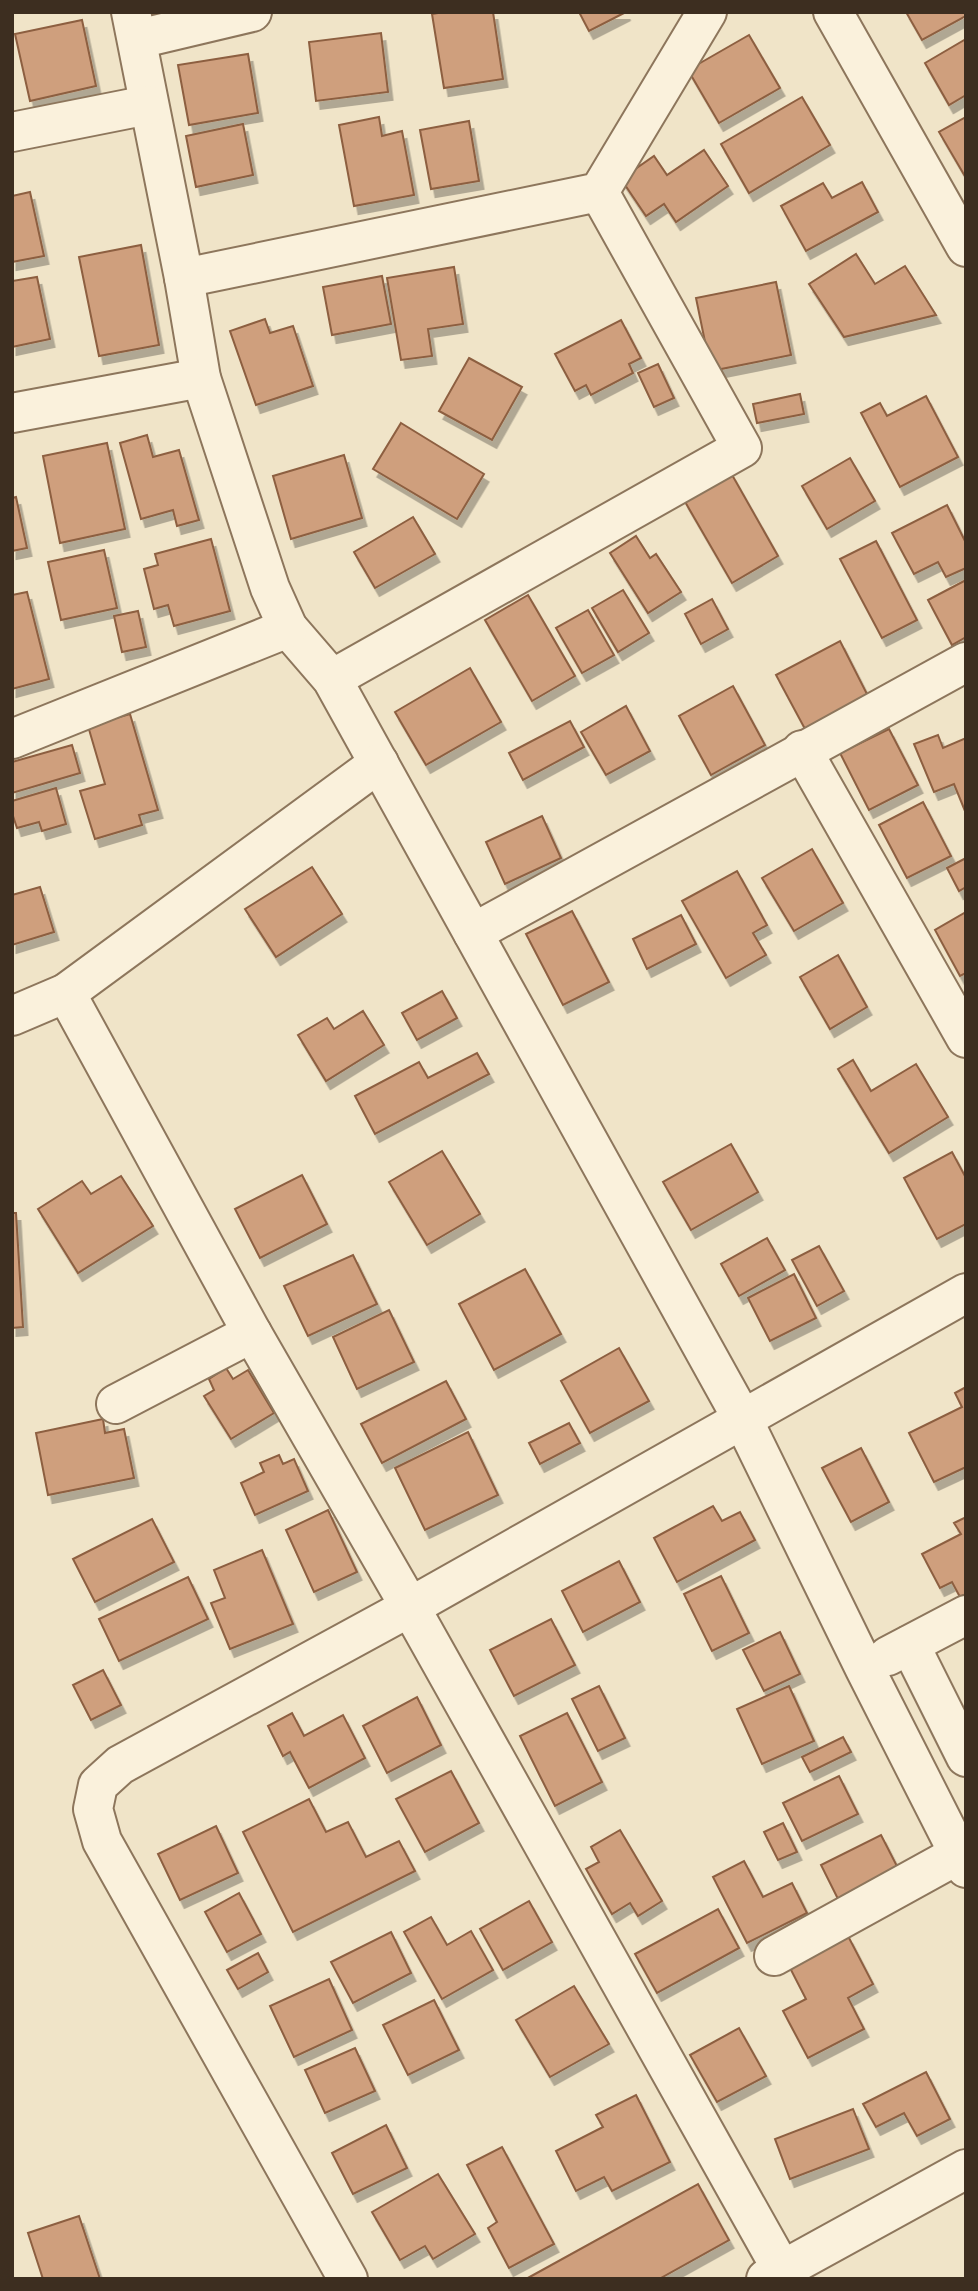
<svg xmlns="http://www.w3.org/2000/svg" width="978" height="2291" font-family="'PT Serif',serif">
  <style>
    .building { fill: #cf9f7d; stroke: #8d5f41; stroke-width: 2; filter: url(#shadow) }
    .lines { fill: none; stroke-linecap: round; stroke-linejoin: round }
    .minor-casing { stroke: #8d765c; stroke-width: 42 }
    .minor { stroke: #faf1dc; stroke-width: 38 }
  </style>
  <defs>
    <filter id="shadow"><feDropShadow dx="4.5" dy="8" stdDeviation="0" flood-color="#0004"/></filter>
  </defs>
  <rect width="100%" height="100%" fill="#f0e4c8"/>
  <!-- building -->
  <g class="building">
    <path d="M444,12h49l10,67 -59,9 -12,-74z"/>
    <path d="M579,12h47l-37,19z"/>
    <path d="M906,12h60v4l-44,24z"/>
    <path d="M82,20l14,66 -66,15 -15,-67z"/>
    <path d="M381,33l7,59 -72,9 -7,-59z"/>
    <path d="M749,35l31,53 -61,35 -31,-53z"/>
    <path d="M966,39v56l-17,10 -24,-42z"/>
    <path d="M248,54l10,59 -69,12 -11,-60z"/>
    <path d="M802,97l28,48 -81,48 -28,-49z"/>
    <path d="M379,117l3,19 20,-5 12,64 -60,11 -15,-81z"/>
    <path d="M966,117v61l-27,-46z"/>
    <path d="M469,121l10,60 -48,8 -11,-59z"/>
    <path d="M243,124l10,51 -57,12 -10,-51z"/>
    <path d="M704,150l24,36 -52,36 -12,-18 -18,12 -25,-37 33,-23 13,19z"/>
    <path d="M862,182l16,30 -72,39 -25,-45 42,-23 9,15z"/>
    <path d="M30,192l14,64 -32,6v-66z"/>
    <path d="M141,245l18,100 -60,11 -20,-99z"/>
    <path d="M856,254l19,30 30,-18 31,49 -92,22 -35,-53z"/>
    <path d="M454,267l9,57 -35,5 4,27 -31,4 -14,-82z"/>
    <path d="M382,276l9,48 -59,11 -9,-48z"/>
    <path d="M37,277l13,62 -38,8v-66z"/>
    <path d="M776,282l15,73 -80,16 -15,-73z"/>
    <path d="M265,319l5,14 23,-7 20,60 -57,19 -26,-74z"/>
    <path d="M621,320l20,38 -12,6 4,9 -42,22 -5,-10 -11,6 -20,-37z"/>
    <path d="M469,358l53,29 -30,53 -53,-29z"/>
    <path d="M658,364l16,34 -20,9 -16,-34z"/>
    <path d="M800,394l4,20 -47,9 -4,-19z"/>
    <path d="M926,396l32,61 -58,30 -39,-74 19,-10 7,13z"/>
    <path d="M401,423l83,51 -27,45 -84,-50z"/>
    <path d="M147,435l6,22 26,-7 20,70 -22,6 -4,-16 -32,9 -21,-76z"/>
    <path d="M107,443l18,86 -65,14 -17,-87z"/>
    <path d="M344,455l18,63 -71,21 -18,-63z"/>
    <path d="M850,458l25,43 -48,28 -25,-43z"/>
    <path d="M731,473l47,83 -46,27 -48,-83z"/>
    <path d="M16,497l11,51 -15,3v-53z"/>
    <path d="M947,505l19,38v25l-20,9 -8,-15 -24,12 -22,-41z"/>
    <path d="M413,517l22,37 -60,34 -21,-36z"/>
    <path d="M636,536l14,22 6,-4 25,38 -33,21 -38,-60z"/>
    <path d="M211,539l19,72 -56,15 -6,-21 -14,4 -10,-40 14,-4 -3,-11z"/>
    <path d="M876,541l41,79 -35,18 -42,-79z"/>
    <path d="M104,550l13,58 -56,12 -13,-58z"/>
    <path d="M966,580v57l-14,8 -24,-45z"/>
    <path d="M623,590l26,43 -31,19 -26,-44z"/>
    <path d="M27,592l22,87 -37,10v-94z"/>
    <path d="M528,595l47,81 -43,25 -47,-81z"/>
    <path d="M712,599l16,30 -27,15 -16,-30z"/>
    <path d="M588,610l26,45 -32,18 -26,-45z"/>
    <path d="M138,611l8,36 -24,5 -8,-36z"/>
    <path d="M840,641l28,55 -63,33 -29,-54z"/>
    <path d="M470,668l31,54 -75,43 -31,-53z"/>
    <path d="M733,686l32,59 -54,30 -32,-59z"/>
    <path d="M626,706l24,45 -44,24 -25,-43z"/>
    <path d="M130,714l28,96 -19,5 3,10 -47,14 -15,-48 25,-7 -17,-58z"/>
    <path d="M570,721l14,26 -61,33 -14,-27z"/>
    <path d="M889,729l29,56 -49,25 -29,-57z"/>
    <path d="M938,735l5,13 23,-10 -1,73 -11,-27 -20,8 -20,-48z"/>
    <path d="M72,745l8,28 -68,20v-31z"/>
    <path d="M56,788l10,36 -24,7 -3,-9 -22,6 -5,-15v-12z"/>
    <path d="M923,802l28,54 -44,22 -28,-53z"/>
    <path d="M542,816l19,42 -56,26 -19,-42z"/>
    <path d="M812,849l31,54 -49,28 -32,-53z"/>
    <path d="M966,858v29l-7,4 -12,-23z"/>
    <path d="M312,867l30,47 -66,43 -31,-48z"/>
    <path d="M737,871l30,54 -14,8 13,22 -40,23 -44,-77z"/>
    <path d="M40,887l14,45 -42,13v-50z"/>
    <path d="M572,911l37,71 -46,23 -37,-71z"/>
    <path d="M966,912v61l-6,3 -25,-46z"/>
    <path d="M681,915l15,29 -49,25 -14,-30z"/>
    <path d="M838,955l29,52 -37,22 -30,-52z"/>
    <path d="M442,991l15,27 -40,22 -15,-27z"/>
    <path d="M363,1011l21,34 -58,36 -28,-46 29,-17 7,11z"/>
    <path d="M477,1053l12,21 -114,60 -20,-38 64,-34 9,16z"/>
    <path d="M853,1060l18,31 45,-27 32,53 -59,36 -51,-84z"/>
    <path d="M731,1144l27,48 -67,38 -28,-48z"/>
    <path d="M442,1151l38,63 -53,31 -38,-63z"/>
    <path d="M952,1152l14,26v46l-29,15 -33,-61z"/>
    <path d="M302,1175l25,49 -67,34 -25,-49z"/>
    <path d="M121,1176l32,50 -75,47 -40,-64 44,-28 9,13z"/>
    <path d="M12,1213h4l7,114 -11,1z"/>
    <path d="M767,1238l18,32 -46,26 -18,-32z"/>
    <path d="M819,1246l25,45 -27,15 -25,-46z"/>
    <path d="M353,1255l24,49 -69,32 -24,-50z"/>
    <path d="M525,1269l36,65 -67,36 -35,-66z"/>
    <path d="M794,1274l22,44 -46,23 -22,-43z"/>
    <path d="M389,1310l25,52 -57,27 -24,-52z"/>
    <path d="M619,1348l30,53 -59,32 -29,-52z"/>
    <path d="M226,1368l7,11 15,-9 26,43 -43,26 -27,-43 10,-6 -5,-11z"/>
    <path d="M446,1381l20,38 -84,44 -21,-39z"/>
    <path d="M966,1387v80l-32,15 -25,-49 53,-26 -7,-14z"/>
    <path d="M103,1419l2,14 19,-4 10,49 -86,17 -12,-62z"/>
    <path d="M569,1423l11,20 -40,21 -11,-21z"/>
    <path d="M468,1432l30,63 -73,35 -30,-62z"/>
    <path d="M861,1448l28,54 -38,20 -29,-54z"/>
    <path d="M279,1455l4,9 11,-5 14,32 -53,24 -14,-32 23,-11 -4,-9z"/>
    <path d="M713,1506l9,15 18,-9 15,28 -78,42 -23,-44z"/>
    <path d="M328,1510l29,62 -43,20 -28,-62z"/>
    <path d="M966,1517v77l-6,3 -8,-15 -12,6 -18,-34 39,-20 -7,-11z"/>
    <path d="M152,1519l22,43 -79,40 -22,-43z"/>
    <path d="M262,1550l31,74 -63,25 -19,-46 14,-5 -11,-28z"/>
    <path d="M619,1561l21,41 -57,30 -21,-41z"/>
    <path d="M721,1576l28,57 -37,18 -28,-57z"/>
    <path d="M188,1577l20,42 -89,42 -20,-42z"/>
    <path d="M551,1619l24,46 -61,31 -24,-46z"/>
    <path d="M780,1632l20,42 -36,17 -21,-41z"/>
    <path d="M103,1670l18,35 -30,15 -18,-35z"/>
    <path d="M599,1686l26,52 -27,13 -26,-52z"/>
    <path d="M789,1686l25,55 -52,23 -25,-55z"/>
    <path d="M417,1697l24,48 -54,28 -24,-47z"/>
    <path d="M292,1713l12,23 39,-21 22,43 -56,30 -19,-36 -7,4 -15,-30z"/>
    <path d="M567,1713l35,69 -47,24 -35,-70z"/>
    <path d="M843,1737l8,15 -41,20 -8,-15z"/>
    <path d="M451,1771l28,52 -54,29 -29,-53z"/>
    <path d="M839,1776l19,38 -56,27 -19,-38z"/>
    <path d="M309,1799l17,33 22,-10 18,35 33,-16 16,30 -122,61 -50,-100z"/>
    <path d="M783,1823l14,29 -19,8 -14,-28z"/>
    <path d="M216,1826l22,47 -58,27 -22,-46z"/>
    <path d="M620,1830l42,71 -24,15 -8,-13 -18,11 -26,-45 13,-7 -8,-15z"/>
    <path d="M881,1835l21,41 -60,31 -21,-42z"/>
    <path d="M744,1861l19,36 29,-14 15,30 -60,30 -34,-66z"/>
    <path d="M239,1893l22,41 -34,18 -22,-40z"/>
    <path d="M529,1901l23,41 -49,28 -23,-41z"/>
    <path d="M718,1909l21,39 -82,45 -22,-39z"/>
    <path d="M431,1917l16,28 24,-14 22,39 -51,29 -38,-67z"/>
    <path d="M391,1932l20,41 -58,30 -22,-41z"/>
    <path d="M848,1936l25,48 -25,14 16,31 -56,29 -25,-47 23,-12 -17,-33z"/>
    <path d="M258,1953l10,19 -30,17 -11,-19z"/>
    <path d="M329,1979l23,51 -58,27 -24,-51z"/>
    <path d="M574,1986l35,58 -59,33 -34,-57z"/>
    <path d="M434,2000l25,50 -51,25 -25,-50z"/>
    <path d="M739,2028l27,48 -49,26 -27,-47z"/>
    <path d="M355,2048l20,43 -50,22 -20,-43z"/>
    <path d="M926,2072l24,47 -33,17 -13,-23 -28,14 -13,-23z"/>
    <path d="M636,2095l34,67 -58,29 -8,-14 -28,14 -20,-40 47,-24 -7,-12z"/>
    <path d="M853,2109l16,40 -79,30 -15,-40z"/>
    <path d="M386,2125l21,43 -54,26 -21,-41z"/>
    <path d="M502,2147l52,97 -45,24 -21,-40 9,-6 -30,-57z"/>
    <path d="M438,2174l37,60 -42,25 -8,-13 -25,14 -28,-48z"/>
    <path d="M698,2184l31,56 -70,39h-133z"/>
    <path d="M79,2216l21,63h-57l-15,-46z"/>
  </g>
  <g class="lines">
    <!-- minor casing -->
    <g class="minor-casing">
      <g id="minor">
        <path d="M131,12l53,266 17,100 69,210 18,40 44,51 411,741 122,249 101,199"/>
        <path d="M833,12l133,235"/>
        <path d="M138,39l114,-27"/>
        <path d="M12,132l136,-27"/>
        <path d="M184,278l415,-86 108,-180"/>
        <path d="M12,413l189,-35"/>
        <path d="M332,679l410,-231 -143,-256"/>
        <path d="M12,739l276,-111"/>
        <path d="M802,750l164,288"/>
        <path d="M473,933l493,-271"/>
        <path d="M66,993l186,340 158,274 377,672"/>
        <path d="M12,1016l54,-23 313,-230"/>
        <path d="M116,1404l136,-71"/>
        <path d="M910,1645l56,112"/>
        <path d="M888,1656l78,-41"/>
        <path d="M774,1956l185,-102"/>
        <path d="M348,2279l-246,-438 -9,-32 5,-24 22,-20 290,-158 556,-314"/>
        <path d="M766,2279l200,-110"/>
      </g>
    </g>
    <!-- minor -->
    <use href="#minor" class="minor"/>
  </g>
  <!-- border -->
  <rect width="978" height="2291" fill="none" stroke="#3d2e20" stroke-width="28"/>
</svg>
